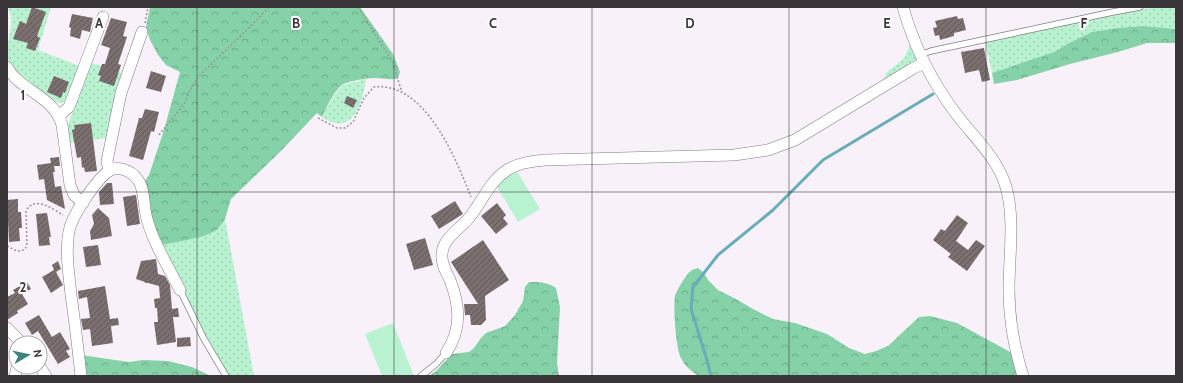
<svg xmlns="http://www.w3.org/2000/svg" width="1183" height="383" font-family="Cabin,sans-serif">
  <style>
    .grass { fill: url(#grass-dots) }
    .forest { fill: url(#forest-crowns) }
    .garden { fill: #b9f2d1 }
    .lines { fill: none; stroke-linecap: round; stroke-linejoin: round }
    .stream { stroke: #67adba; stroke-width: 3 }
    .building { fill: url(#building-hatch) }
    .lane-casing { stroke: #837c83; stroke-width: 7 }
    .street-casing { stroke: #837c83; stroke-width: 12 }
    .path { stroke: #999399; stroke-width: 1.5; stroke-dasharray: 2 2; stroke-linecap: butt }
    .lane { stroke: #fff; stroke-width: 5.5 }
    .street { stroke: #fff; stroke-width: 11 }
    .grid { fill: none; stroke: #393538; stroke-width: 1; stroke-opacity: 0.55 }
    .grid-label { font-size: 13px; text-anchor: middle; font-weight: bold; fill: #393538; stroke: #fff; stroke-width: 4; stroke-linejoin: round; paint-order: stroke }
  </style>
  <defs>
    <pattern id="grass-dots" width="8" height="8" patternUnits="userSpaceOnUse"><rect width="8" height="8" fill="#b9f2d1"/><path d="M2 2h.1M6 6h.1" fill="none" stroke="#a0d0b4" stroke-width="1.8" stroke-linecap="round"/></pattern>
    <pattern id="forest-crowns" width="20" height="18" patternUnits="userSpaceOnUse"><rect width="20" height="18" fill="#86d2a8"/><path d="M2 6a3 3 0 1 1 6 0M12 15a3 3 0 1 1 6 0" fill="none" stroke="#6fab8a"/></pattern>
    <pattern id="building-hatch" width="6" height="6" patternUnits="userSpaceOnUse"><rect width="6" height="6" fill="#7b706f"/><path d="M-1 1l2-2M0 6l6-6M5 7l2-2" fill="none" stroke="#605858"/></pattern>
  </defs>
  <rect width="100%" height="100%" fill="#f9f1f9"/>
  <!-- grass -->
  <g class="grass">
    <path d="M8,7h43l-13,43 41,16 -12,33c-2,3 -5,4 -8,4 -8,-1 -42,-28 -47,-35 -1,-3 -3,-6 -4,-9 -3,-17 8,-35 0,-52z"/>
    <path d="M1156,7h20v22l-33,-3 -26,2 -25,4 -23,11 -15,9 -62,21 -7,-31 108,-24z"/>
    <path d="M911,40l6,19 -2,4 -32,20 3,-10c16,-14 19,-11 25,-33z"/>
    <path d="M91,63l33,11 -16,64 -40,5 -1,-11 1,-7z"/>
    <path d="M366,79c-3,24 -14,59 -44,38l12,-22 9,-10z"/>
    <path d="M225,219l29,157h-25l-20,-34 -49,-97 13,-2 44,-13z"/>
  </g>
  <!-- forest -->
  <g class="forest">
    <path d="M150,7h210l33,47 7,18 -2,6c-8,3 -14,0 -22,0 -8,0 -28,3 -34,7 -9,7 -15,22 -20,32l-5,-4 -36,38 -50,48 -6,20 -8,11 -13,6 -31,7 -13,2 -8,-17 -9,-44 6,-9 15,-45 16,-58 -14,-7 -8,-10 -8,-15 -4,-13z"/>
    <path d="M1143,26l33,3v14h-29l-29,9 -48,12 -53,16 -23,4 -2,-11 62,-21 15,-9 23,-11 25,-4z"/>
    <path d="M698,268l5,4 6,9 9,9 18,9 17,10 20,10 22,4 32,11 22,14 16,6 11,-3 12,-5 31,-29 11,-1 27,7 55,30 7,23h-321c-6,-5 -14,-10 -17,-18 -5,-9 -8,-51 -6,-62 2,-6 11,-22 17,-26 1,-1 4,-1 6,-2z"/>
    <path d="M529,282c10,0 18,0 27,6l4,19 -3,56 2,13h-130l7,-5 16,-17 17,-2 5,-4 7,-10 5,-5 19,-7 10,-11 8,-14 2,-14z"/>
    <path d="M81,355l48,7 14,-2 25,1 24,6 19,9h-127z"/>
  </g>
  <!-- garden -->
  <g class="garden">
    <path d="M515,168l25,41 -22,13 -22,-37z"/>
    <path d="M393,323l21,53h-32l-17,-42z"/>
  </g>
  <g class="lines">
    <!-- stream -->
    <path class="stream" d="M711,376l-4,-16 -16,-51 2,-22 25,-32 55,-45 50,-50 110,-66"/>
  </g>
  <!-- building -->
  <g class="building">
    <path d="M32,7l14,5 -9,24 3,2 -5,13 -9,-3 2,-5 -15,-4 7,-18 6,3z"/>
    <path d="M72,14l21,4 -3,14 -8,-2 -2,9 -10,-3 1,-8 -2,-1z"/>
    <path d="M957,16l1,3 5,-1 3,12 -12,3v3l-14,4 -1,-5 -4,1 -2,-8 4,-1 -2,-6z"/>
    <path d="M111,18l16,4 -4,14 4,1 -9,27 3,1 -7,21 -15,-5 2,-5 -3,-1 4,-11h3l5,-16 -9,-3z"/>
    <path d="M984,48l6,32 -8,2 -3,-12 -14,3 -4,-21z"/>
    <path d="M151,71l15,5 -5,16 -15,-4z"/>
    <path d="M54,76l15,6 -4,11 -2,-1 -2,6 -14,-6z"/>
    <path d="M347,96l10,4 -4,8 -9,-5z"/>
    <path d="M145,109l14,3 -5,20 -3,-1 -8,29 -14,-4 10,-38h3z"/>
    <path d="M91,123l6,48 -12,1 -1,-5 -2,1 -1,-11 -4,1 -5,-28 3,-1 -1,-4z"/>
    <path d="M59,157l1,9h-6l1,6h-2l2,15 6,-1 4,23 -18,-9 -3,-21 -5,1 -2,-15 14,-2 -1,-5z"/>
    <path d="M107,183h5l2,21 -14,1 -1,-13z"/>
    <path d="M136,195l4,29 -13,2 -4,-29z"/>
    <path d="M18,199v13h3l1,16h-3l1,13 -11,1 -2,-42z"/>
    <path d="M455,201l8,13 -24,15 -8,-13z"/>
    <path d="M497,203l9,12 -3,3 5,6 -12,10 -15,-18z"/>
    <path d="M98,208l11,10 3,18 -21,4 -1,-9 4,-7 -2,-9z"/>
    <path d="M47,213l4,24h-2l1,8 -11,1 -3,-32z"/>
    <path d="M957,215l11,8 -12,18 12,9 8,-10 9,6 -18,25 -19,-14 3,-3 -18,-14 8,-11 4,2z"/>
    <path d="M425,238l8,27 -19,5 -8,-26z"/>
    <path d="M483,240l26,40 -24,16 1,24 -5,5h-10l-1,-10h-5l-1,-11h14l-27,-42z"/>
    <path d="M98,245l3,20 -15,2 -3,-20z"/>
    <path d="M156,259l2,15 7,2 5,9 2,24 6,-1 1,9h-6l3,25 -19,3 -3,-23h4l-1,-14h-2l-1,-9 6,-1 -1,-12 -11,-3h-3v-1l-9,-3 5,-18z"/>
    <path d="M58,261l3,8 -5,3 7,13 -12,8 -9,-16 12,-7 -2,-5z"/>
    <path d="M27,282l4,7 -9,5 6,10 -11,7 1,2 -11,7v-23l8,-4 -2,-3z"/>
    <path d="M105,286l5,33 8,-1 1,7 -8,1 2,17 -21,3 -2,-17 -7,1 -2,-11 9,-1 -3,-21 -8,2 -1,-8z"/>
    <path d="M39,315l13,22 8,-5 10,17 -4,2 4,6 -12,7 -20,-33 -6,4 -7,-12z"/>
    <path d="M190,337l1,9 -14,1v-9z"/>
  </g>
  <g class="lines">
    <!-- lane casing -->
    <g class="lane-casing">
      <g id="lane">
        <path d="M920,55l11,-4 182,-39 27,-5"/>
        <path d="M180,290l24,49 22,37"/>
        <path d="M421,376l15,-12 10,-11"/>
      </g>
    </g>
    <!-- street casing -->
    <g class="street-casing">
      <g id="street">
        <path d="M903,7c11,40 29,75 54,108 17,22 41,44 49,72 9,31 3,70 3,103 0,30 5,57 14,86"/>
        <path d="M7,67c13,24 47,29 55,58l8,60 4,10 9,8"/>
        <path d="M59,116l10,-9 34,-90"/>
        <path d="M109,171l-2,-10 14,-68 21,-61"/>
        <path d="M7,328l15,15"/>
        <path d="M446,353c16,-24 14,-47 4,-73 -4,-8 -9,-17 -8,-26 1,-16 18,-25 27,-36 13,-16 20,-36 38,-48 11,-7 24,-9 38,-10l189,-5 34,-5 27,-10 117,-71 12,-6"/>
        <path d="M40,367l6,9"/>
        <path d="M15,376l2,-9"/>
        <path d="M81,376c-3,-27 -6,-54 -10,-81 -2,-21 -6,-43 -2,-64 3,-16 25,-47 37,-58 10,-9 25,-3 32,7 6,7 6,26 8,35 5,24 23,53 34,75"/>
      </g>
    </g>
    <!-- path -->
    <g class="path">
      <path d="M358,7l34,54 10,31"/>
      <path d="M145,23l3,-16"/>
      <path d="M318,118l19,10h8l8,-6 11,-24 10,-11c51,-6 82,72 97,110"/>
      <path d="M159,135l25,-31 5,-12 9,-15 53,-51 18,-19"/>
      <path d="M7,246c8,4 14,9 20,0l-1,-35c8,-16 27,-2 37,4"/>
    </g>
    <!-- lane -->
    <use href="#lane" class="lane"/>
    <!-- street -->
    <use href="#street" class="street"/>
  </g>
  <!-- grid -->
  <path class="grid" d="M197,7v369M394,7v369M592,7v369M789,7v369M986,7v369M7,192h1169"/>
  <g class="grid-label">
    <text x="99" y="28">A</text>
    <text x="296" y="28">B</text>
    <text x="493" y="28">C</text>
    <text x="690" y="28">D</text>
    <text x="887" y="28">E</text>
    <text x="1084" y="28">F</text>
    <text x="23" y="100">1</text>
    <text x="23" y="292">2</text>
  </g>
  <!-- border -->
  <rect width="1183" height="383" fill="none" stroke="#393538" stroke-width="16"/>
  <!-- north arrow -->
  <g transform="translate(28 355) rotate(81)"><circle r="19" fill="#ffffff" stroke="#b0aeaf"/>
  <path d="M0-3L7 15L0 10L-7 15Z" fill="#3f857b"/>
  <text y="-6" font-size="11" font-weight="bold" text-anchor="middle" fill="#393538">N</text>
  </g>
</svg>
